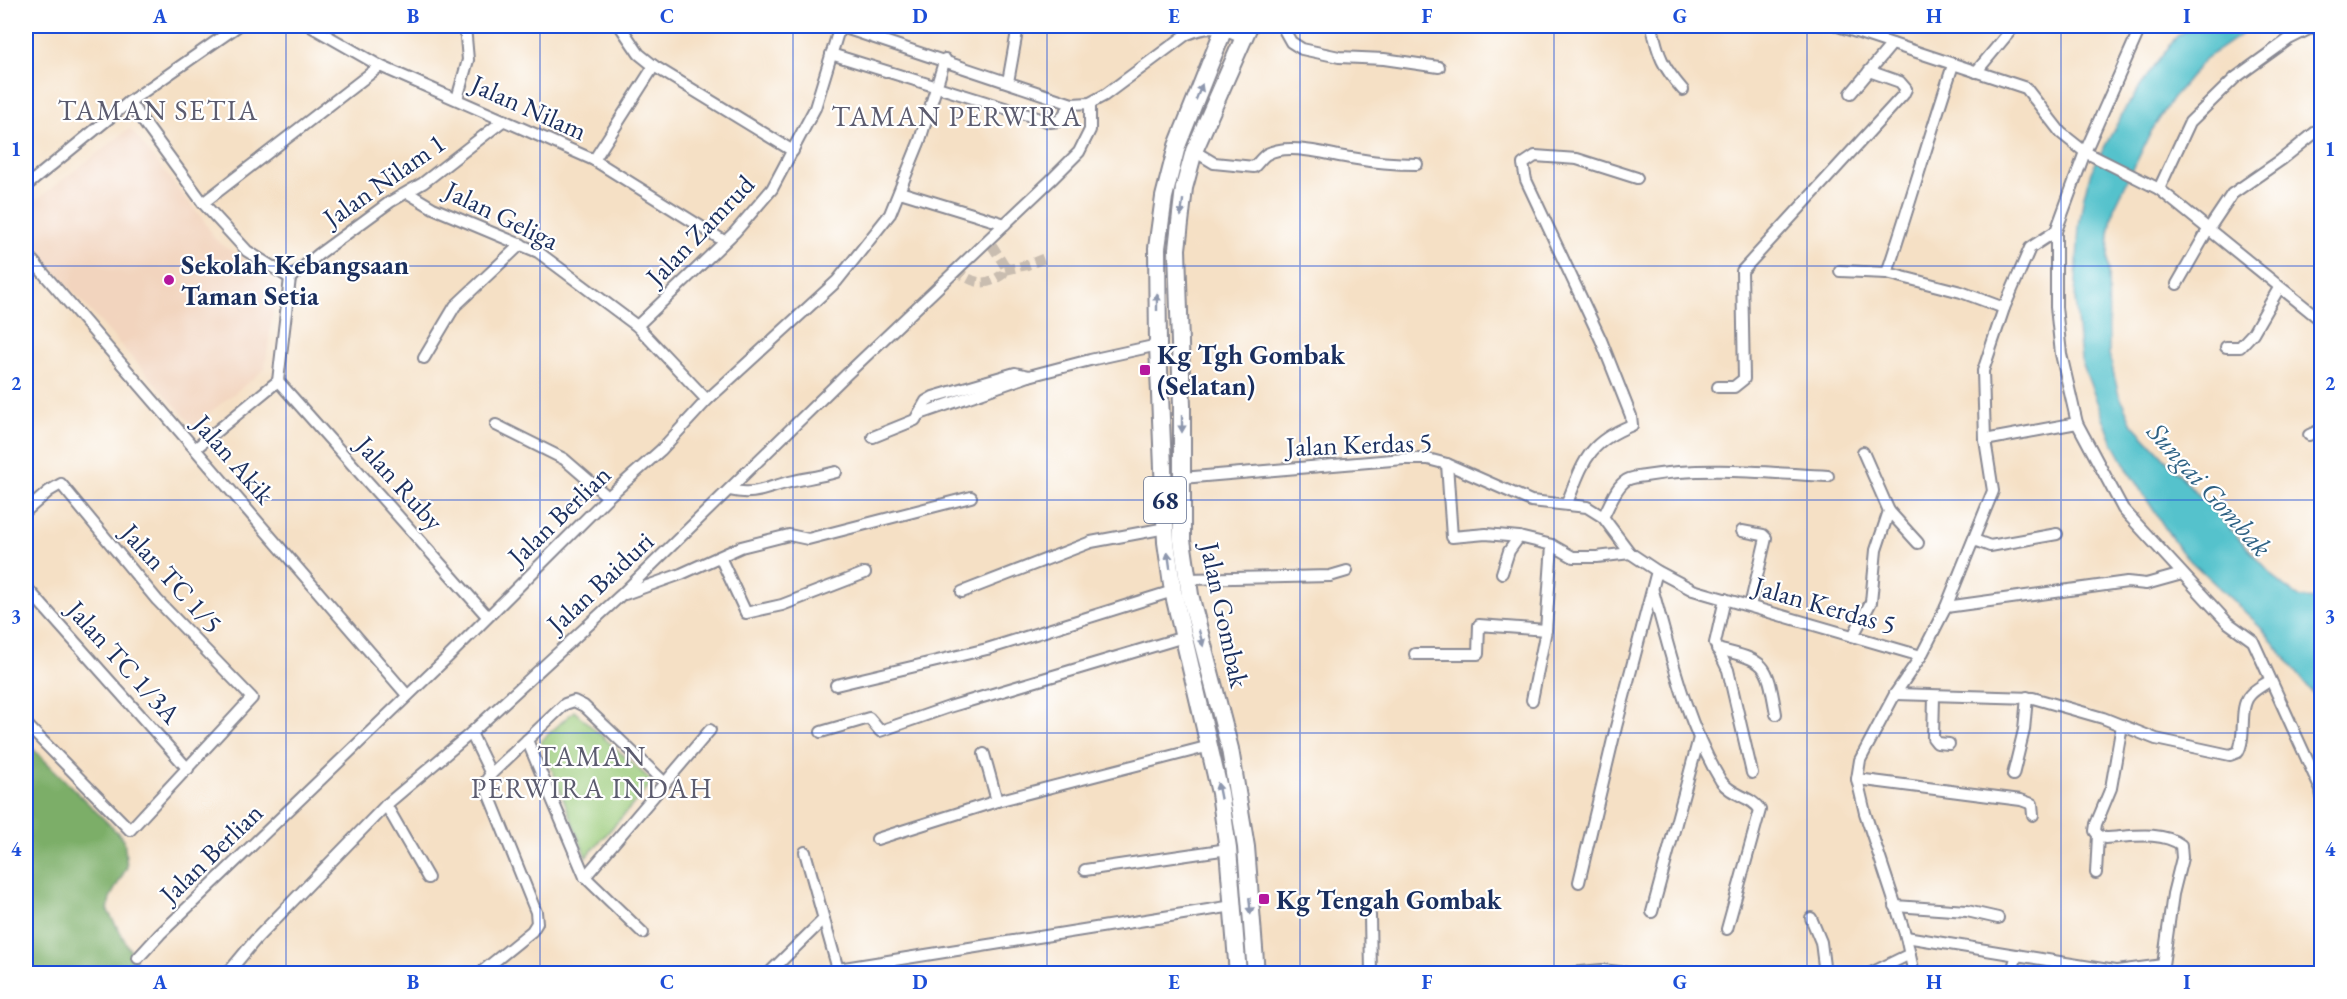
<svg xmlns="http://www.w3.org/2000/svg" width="2347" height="999" font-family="'EB Garamond',serif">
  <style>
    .built { fill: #f2d4be }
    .green { fill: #9aca78; stroke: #5a7c6b; stroke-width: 1.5 }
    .forest { fill: #7bae68; stroke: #4b6e63; stroke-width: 1.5 }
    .water { fill: #55c2cc; stroke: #387895; stroke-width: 1.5 }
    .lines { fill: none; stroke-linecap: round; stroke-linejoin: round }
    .street-tunnel { stroke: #c9bdb0; stroke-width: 10; stroke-dasharray: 10 5; stroke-linecap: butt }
    .street-casing { stroke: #888892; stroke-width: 14 }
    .primary-casing { stroke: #888892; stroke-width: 20 }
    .street { stroke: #fff; stroke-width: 10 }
    .primary { stroke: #fff; stroke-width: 16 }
    .oneway { fill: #8d97ae }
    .grid { fill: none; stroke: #1d4ed8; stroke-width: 1.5; stroke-opacity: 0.55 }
    .poi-dot { fill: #b5179e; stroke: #fff; stroke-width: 2 }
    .labels { text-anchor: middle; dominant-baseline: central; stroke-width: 4.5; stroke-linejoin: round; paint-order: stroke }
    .shield { fill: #fff; stroke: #5f6d8e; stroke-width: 1.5 }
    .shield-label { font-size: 26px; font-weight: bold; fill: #1b2f5e }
    .street-label { font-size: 27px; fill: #1b2f5e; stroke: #fff }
    .poi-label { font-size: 27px; font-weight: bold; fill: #1b2f5e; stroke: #fff; text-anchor: start }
    .neighbourhood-label { font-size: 28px; letter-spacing: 1.5px; fill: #5c5c6f; stroke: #fff }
    .water-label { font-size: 28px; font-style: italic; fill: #2f6284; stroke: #fff }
    .neatline { fill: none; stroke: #1d4ed8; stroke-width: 2 }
    .grid-label { font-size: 20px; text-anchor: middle; font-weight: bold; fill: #1d4ed8 }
  </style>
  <rect width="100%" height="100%" fill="#fff"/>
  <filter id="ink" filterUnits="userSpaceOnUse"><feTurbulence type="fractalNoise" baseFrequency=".0167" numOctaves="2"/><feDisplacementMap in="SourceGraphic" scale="12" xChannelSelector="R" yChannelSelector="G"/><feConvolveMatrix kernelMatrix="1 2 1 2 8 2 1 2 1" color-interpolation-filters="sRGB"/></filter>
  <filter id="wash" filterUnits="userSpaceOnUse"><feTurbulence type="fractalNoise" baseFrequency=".008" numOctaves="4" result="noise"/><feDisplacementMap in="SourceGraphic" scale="24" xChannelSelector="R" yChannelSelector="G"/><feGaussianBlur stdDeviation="1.35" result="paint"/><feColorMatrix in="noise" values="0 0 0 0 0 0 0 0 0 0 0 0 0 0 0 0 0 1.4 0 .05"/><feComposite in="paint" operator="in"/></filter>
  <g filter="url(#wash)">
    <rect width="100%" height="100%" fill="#f5e0c5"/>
    <!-- built -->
    <path class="built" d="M130,128l75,94 9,16 11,9 46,28 6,9 -12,85 -72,57 -167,-187v-31z"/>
    <!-- green -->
    <path class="green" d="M574,711l79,71 -67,75 -45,-116z"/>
    <!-- forest -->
    <path class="forest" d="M26,742l98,97 3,28 -17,31 -2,13 35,62h-117z"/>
    <!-- water -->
    <path class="water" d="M2192,26h61l-49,34 -31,38 -21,32 -38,78 -5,25 -1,26 1,95 9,38 13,30 152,164 18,12 20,1v104l-61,-77 -80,-75 -51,-79 -17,-31 -31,-81 -6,-62 4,-72 5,-31 7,-23 33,-61 26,-39 27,-36z"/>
  </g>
  <g filter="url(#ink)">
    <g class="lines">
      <!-- street-tunnel -->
      <g class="street-tunnel">
        <path d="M956,270c17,13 28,18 47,4l2,-8 -17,-27"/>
        <path d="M1005,270l22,-5 18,-7"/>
      </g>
      <!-- street casing -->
      <g class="street-casing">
        <g id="street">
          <path d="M310,26l70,40 214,94 130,81"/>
          <path d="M620,26l19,28 15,12 139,85"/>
          <path d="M839,26l233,78 18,-1 15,-8 82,-61c25,-10 32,-6 56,4"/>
          <path d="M1282,26l9,16 11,7 37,8 45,2 55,8"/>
          <path d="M1652,26c6,30 11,41 31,64"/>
          <path d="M1838,26l188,62 35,45 24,19 74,37 163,132"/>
          <path d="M2141,26l-56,126 -29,79v76l5,47 16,69 46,86 104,113 26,19 68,149 1,7"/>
          <path d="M831,54l219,68 9,-1 13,-17"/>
          <path d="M1976,72l35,-42 1,-4"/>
          <path d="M1008,82l10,-56"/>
          <path d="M1851,93l41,-49"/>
          <path d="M457,99l11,-39 -3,-34"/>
          <path d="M129,102l74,101 44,48 43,27"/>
          <path d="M1194,151l20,12 40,4c4,-4 9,-11 13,-13 22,-12 62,1 84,4 22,4 43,6 66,6"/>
          <path d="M594,160l60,-94"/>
          <path d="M26,186l103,-84 109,-76"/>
          <path d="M2159,189l31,-67 45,-44 54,-39 26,-13"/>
          <path d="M900,192l105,32"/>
          <path d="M408,193l25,15 105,44 99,74 70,74"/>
          <path d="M203,203l177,-137"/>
          <path d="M26,253l381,442"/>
          <path d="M1840,271l47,2 74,19 43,16"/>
          <path d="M1887,273c23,-69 43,-139 66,-208"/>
          <path d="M2177,284l31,-54 24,-36 49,-34 41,-33"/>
          <path d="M637,326l98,-94 37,-43 43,-81 25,-82"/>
          <path d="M2226,347h14l13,-14 26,-45"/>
          <path d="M424,358l31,-52 66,-62"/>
          <path d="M278,381l209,235"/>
          <path d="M1718,387h16l10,-8 -2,-108 161,-176 3,-6 -6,-7 -31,-11"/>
          <path d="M920,414l109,-38"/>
          <path d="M496,425l68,34 44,38"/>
          <path d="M2309,435l13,-6"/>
          <path d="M873,437l42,-17 11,-19 7,-4 82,-24 14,3 61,-16 68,-15"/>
          <path d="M1985,440l92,-17"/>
          <path d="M196,448l82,-67 12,-103 29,-24 71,-52 33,-19 81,-63"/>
          <path d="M1447,464l5,73 34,-3 33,3"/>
          <path d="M1182,478l222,-19h24l19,5 84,37 56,6 16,10 27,36 27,18 36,19 228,66"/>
          <path d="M729,490c28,7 39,-4 65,-9 14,-3 28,-5 42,-9"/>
          <path d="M1567,503c17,-42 20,-60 65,-78l-1,-9 -30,-76 -75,-160 -3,-16 12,-8 42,3 60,19"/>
          <path d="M26,511l23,-20 12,-7 96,116 95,98 -122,132 -104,-106"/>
          <path d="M1889,511l29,32"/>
          <path d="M1603,517c6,-10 11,-27 21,-35 5,-5 15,-5 21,-6 61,-10 123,-3 183,0"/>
          <path d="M1742,531l21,4 3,3 -16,68"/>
          <path d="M1974,540l16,6 67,-12"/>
          <path d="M720,557l26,56 36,-8 83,-32"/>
          <path d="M1502,573l7,-22 10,-14 33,8 21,12h24l33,-4"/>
          <path d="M1187,579l143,-3 17,-5"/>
          <path d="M26,587l162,182"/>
          <path d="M1653,591c18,64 33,132 68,190 10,15 31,15 39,29l-33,119"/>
          <path d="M962,592l129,-50 75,-14"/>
          <path d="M625,594l56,-20 60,-27 48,-12 19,4 163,-42"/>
          <path d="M1725,599l-10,44 13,27 24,103"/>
          <path d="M1946,607l181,-25 19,2 36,-10"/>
          <path d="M1853,636l18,-34 5,-52 13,-39 -26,-59"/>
          <path d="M1717,649c51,12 50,14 59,65"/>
          <path d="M1415,654h63l1,-29 67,5"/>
          <path d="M836,685l151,-36 186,-58"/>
          <path d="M1895,694l138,4 70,20 53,21 74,16 8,-3c9,-16 0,-44 12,-57 5,-6 14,-10 20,-15"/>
          <path d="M1934,696l-1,42 4,5 12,1"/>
          <path d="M1532,700l14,-70 6,-85"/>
          <path d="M821,732l48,-14 11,13 69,-24 235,-70"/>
          <path d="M471,733l20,41"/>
          <path d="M527,740l58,137 58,56"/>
          <path d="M984,754l13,47"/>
          <path d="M2013,775l11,-45 3,-33"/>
          <path d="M1857,779l164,21 11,4 1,11"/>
          <path d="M386,805l42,73"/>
          <path d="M2098,835l7,3c24,-1 56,-8 76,7l1,13 -9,36 -10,71 -46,6"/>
          <path d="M877,839l120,-38 213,-55"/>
          <path d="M805,852l34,121"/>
          <path d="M1085,870l143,-21"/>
          <path d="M2096,873l2,-38 -3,-4 1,-7 15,-36 11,-63"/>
          <path d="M585,877l125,-147"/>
          <path d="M1579,882l37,-155 41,-156"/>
          <path d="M1895,906l72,5 31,7"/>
          <path d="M1652,912l47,-174"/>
          <path d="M1370,915l1,59"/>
          <path d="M1811,918l10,24 4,32"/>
          <path d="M1906,937l215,35"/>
          <path d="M138,958l22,-24 288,-277 160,-160 53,-47 46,-50 130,-119 53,-67 30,-74 25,-81"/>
          <path d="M838,969l395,-63"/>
          <path d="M227,974l29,-35 130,-134 85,-72 149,-137 227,-222 204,-194 28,-28 11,-22v-27"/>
          <path d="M479,974l53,-43 5,-8 -1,-11 -49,-122 -1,-9 5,-7 74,-70 9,-3 10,5 81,77"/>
          <path d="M768,974l56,-55"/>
          <path d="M1560,974l42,-4 34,4"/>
          <path d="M1869,974l41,-20"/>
          <path d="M1914,974l-8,-37 -41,-124 -8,-34 3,-19 35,-66 26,-38 25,-49 47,-116 -8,-51 -2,-69 21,-63 26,-60 26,-17"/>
          <path d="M2011,974l6,-19"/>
        </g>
      </g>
      <!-- primary casing -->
      <g class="primary-casing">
        <g id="primary">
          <path d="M1225,26l-48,120 -13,51 -7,51 1,97 8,197 7,49 47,202 8,56 10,125"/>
          <path d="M1249,26l-55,125 -10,37 -7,61 5,157v134l8,55 40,154 16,98 10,127"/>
        </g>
      </g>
      <!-- street -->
      <use href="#street" class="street"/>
      <!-- primary -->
      <use href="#primary" class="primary"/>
    </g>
    <!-- one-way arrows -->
    <defs><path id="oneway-solid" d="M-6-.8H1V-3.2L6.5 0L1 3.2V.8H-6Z" transform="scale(1.5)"/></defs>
    <g class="oneway">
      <use href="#oneway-solid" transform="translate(1199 92) rotate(-68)"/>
      <use href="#oneway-solid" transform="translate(1182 208) rotate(97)"/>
      <use href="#oneway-solid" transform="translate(1157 302) rotate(-90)"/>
      <use href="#oneway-solid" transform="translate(1182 424) rotate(90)"/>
      <use href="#oneway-solid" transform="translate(1169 560) rotate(-98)"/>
      <use href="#oneway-solid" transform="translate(1201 638) rotate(75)"/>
      <use href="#oneway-solid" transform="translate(1219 791) rotate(-101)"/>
      <use href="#oneway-solid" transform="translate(1250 906) rotate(85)"/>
    </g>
  </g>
  <!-- grid -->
  <path class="grid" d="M286,26v948M540,26v948M793,26v948M1047,26v948M1300,26v948M1554,26v948M1807,26v948M2061,26v948M26,266h2296M26,500h2296M26,733h2296"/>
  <!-- markers -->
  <g class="poi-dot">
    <circle cx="169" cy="280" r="6"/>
    <rect x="1139" y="364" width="12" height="12" rx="3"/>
    <rect x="1258" y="893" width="12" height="12" rx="3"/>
  </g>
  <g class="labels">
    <!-- shield labels -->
    <rect class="shield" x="1144" y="477" width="42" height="46" rx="4.5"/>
    <g class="shield-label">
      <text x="1165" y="500">68</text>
    </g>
    <!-- street labels -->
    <g class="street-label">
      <text transform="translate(529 107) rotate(24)">Jalan Nilam</text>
      <text transform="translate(384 180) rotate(-35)">Jalan Nilam 1</text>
      <text transform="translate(502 215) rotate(26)">Jalan Geliga</text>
      <text transform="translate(700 230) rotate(-46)">Jalan Zamrud</text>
      <text transform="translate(1359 444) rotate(-2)">Jalan Kerdas 5</text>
      <text transform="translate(234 459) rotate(49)">Jalan Akik</text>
      <text transform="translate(400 483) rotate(48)">Jalan Ruby</text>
      <text transform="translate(559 515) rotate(-44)">Jalan Berlian</text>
      <text transform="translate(172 578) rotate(48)">Jalan TC 1/5</text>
      <text transform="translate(600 582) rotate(-43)">Jalan Baiduri</text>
      <text transform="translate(1825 605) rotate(16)">Jalan Kerdas 5</text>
      <text transform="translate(1225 615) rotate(78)">Jalan Gombak</text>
      <text transform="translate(124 662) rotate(48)">Jalan TC 1/3A</text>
      <text transform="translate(211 853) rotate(-44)">Jalan Berlian</text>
    </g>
    <!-- poi labels -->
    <g class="poi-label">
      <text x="181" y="264">Sekolah Kebangsaan<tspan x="181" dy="31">Taman Setia</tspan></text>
      <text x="1157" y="354">Kg Tgh Gombak<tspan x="1157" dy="31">(Selatan)</tspan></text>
      <text x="1276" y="899">Kg Tengah Gombak</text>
    </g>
    <!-- neighbourhood labels -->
    <g class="neighbourhood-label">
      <text x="158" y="110">TAMAN SETIA</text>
      <text x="957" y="116">TAMAN PERWIRA</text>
      <text x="592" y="756">TAMAN<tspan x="592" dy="32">PERWIRA INDAH</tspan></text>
    </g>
    <!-- water labels -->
    <g class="water-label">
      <text transform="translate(2210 489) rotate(48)">Sungai Gombak</text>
    </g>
  </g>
  <!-- margin -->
  <rect width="2347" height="999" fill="none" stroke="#fff" stroke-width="66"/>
  <rect x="33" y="33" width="2281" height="933" class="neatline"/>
  <g class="grid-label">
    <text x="160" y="23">A</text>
    <text x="413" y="23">B</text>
    <text x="667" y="23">C</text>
    <text x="920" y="23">D</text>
    <text x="1174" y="23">E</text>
    <text x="1427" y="23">F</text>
    <text x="1680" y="23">G</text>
    <text x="1934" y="23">H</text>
    <text x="2187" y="23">I</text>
    <text x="16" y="156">1</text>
    <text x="2330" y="156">1</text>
    <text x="16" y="390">2</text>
    <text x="2330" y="390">2</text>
    <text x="16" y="623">3</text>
    <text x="2330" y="623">3</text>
    <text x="16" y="856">4</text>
    <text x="2330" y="856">4</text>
    <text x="160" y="989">A</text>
    <text x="413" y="989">B</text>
    <text x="667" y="989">C</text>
    <text x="920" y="989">D</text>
    <text x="1174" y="989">E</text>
    <text x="1427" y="989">F</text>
    <text x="1680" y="989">G</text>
    <text x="1934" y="989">H</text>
    <text x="2187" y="989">I</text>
  </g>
</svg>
